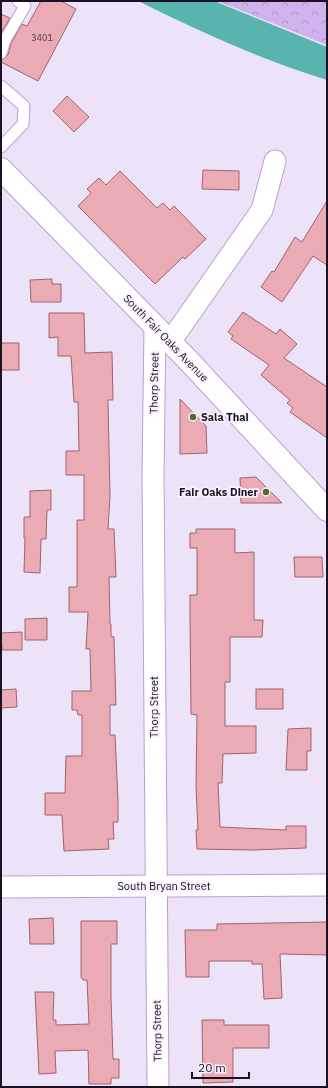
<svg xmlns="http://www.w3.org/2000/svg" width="328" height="1088" font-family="'IBM Plex Sans',sans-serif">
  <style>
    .forest { fill: url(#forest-crowns) }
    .water { fill: #57b5ad }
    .building { fill: #ebabb5; stroke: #9e636d }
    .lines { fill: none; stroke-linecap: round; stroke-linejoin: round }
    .service-casing { stroke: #baa0d2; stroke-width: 13 }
    .minor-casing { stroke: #baa0d2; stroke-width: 23 }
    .tertiary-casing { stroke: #baa0d2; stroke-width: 24 }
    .service { stroke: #fff; stroke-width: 11 }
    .minor { stroke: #fff; stroke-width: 21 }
    .tertiary { stroke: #fff; stroke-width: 22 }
    .poi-dot { fill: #506e23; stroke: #f8f2fd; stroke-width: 1.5 }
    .labels { text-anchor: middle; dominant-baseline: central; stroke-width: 3.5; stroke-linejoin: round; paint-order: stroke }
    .number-label { font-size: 9px; fill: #4f3848 }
    .street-label { font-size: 11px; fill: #1b1123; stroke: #f8f2fd }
    .poi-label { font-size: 11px; font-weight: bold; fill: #1b1123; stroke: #f8f2fd; text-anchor: start }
  </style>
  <defs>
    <pattern id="forest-crowns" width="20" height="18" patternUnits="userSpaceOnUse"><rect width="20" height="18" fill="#d0b2ec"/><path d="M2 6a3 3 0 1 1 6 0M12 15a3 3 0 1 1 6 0" fill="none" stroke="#b298ca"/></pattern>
  </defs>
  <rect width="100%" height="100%" fill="#ede3f8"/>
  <!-- forest -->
  <path class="forest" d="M217,1h110v44z"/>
  <!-- water -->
  <path class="water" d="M138,1h76l101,41 12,5v33c-66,-20 -128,-49 -189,-79z"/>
  <!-- building -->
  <g class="building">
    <path d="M41,1h20l15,8 -38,72 -37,-19v-2l7,-5 3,-12 11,-19 5,2z"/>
    <path d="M1,14l9,4 -9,15z"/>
    <path d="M67,96l22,21 -15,15 -21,-21z"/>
    <path d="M203,170l36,1v19l-37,-1z"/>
    <path d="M120,171l37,37 6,-5 7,7 4,-4 32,33 -21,20 -2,-2 -28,27 -77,-78 13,-13 -4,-4 12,-11 7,7z"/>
    <path d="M327,201v64l-14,-9 -31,46 -21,-15 11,-16 2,1 21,-35 7,5z"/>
    <path d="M52,279v5h9v18h-30l-1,-22z"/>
    <path d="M243,312l33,22 4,-5 17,15 -13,14 43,29v51l-37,-26 3,-4 -6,-5 3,-3 -29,-25 8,-10 -38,-26 2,-3 -5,-4z"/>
    <path d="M49,313h35l1,40 27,-1 1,48h-5l2,96 -2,33h6l2,48h-7l1,47h1v12l3,1 2,68h-6v30h5l3,65v22h-5l1,17h-6l1,10 -45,2 -2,-36h-17v-22h20l1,-37h16v-41h-4l-1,-5h-5v-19h19l-1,-42h-4l2,-37h-19v-25h8v-67h7v-45h-18v-24h13l-1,-49h-4l-3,-46h-13v-19l-9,1z"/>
    <rect x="1" y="343" width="18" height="27"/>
    <path d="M180,399l26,27 1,27 -27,1z"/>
    <path d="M256,477l26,26h-41l-1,-25z"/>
    <path d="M51,490v20h-4l-1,29h-5l-1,34 -16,-1 1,-34h-1v-21h6v-26z"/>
    <path d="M196,529h39v24l19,-1v68h9l-1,17h-32v45h-5v44h31v27l-33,1 -1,29h-4l2,44 66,3v-4h20v22l-53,2 -56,-1 -1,-19h2l-2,-44 1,-71 -6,-1 -1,-97v-22h7v-47h-7v-15h6z"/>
    <path d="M294,557h28l1,20h-28z"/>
    <path d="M47,618v22h-22v-21z"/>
    <path d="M22,632v18h-20l-1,-17z"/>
    <path d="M16,689l1,18 -16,1v-18z"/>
    <rect x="256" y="689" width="27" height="20"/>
    <path d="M311,728v23h-4v19h-21l2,-41z"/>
    <path d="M53,918l1,26h-24l-1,-25z"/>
    <path d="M81,921h36v23h-6v54l2,61h6v19h-8v6h-22l-1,-34 -33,1 1,22 -17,1 -4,-82h19l-1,28h3v5l33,-1 -2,-44h-4l-2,-3z"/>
    <path d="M327,922v33l-47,-1 2,44 -18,1 -2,-35h-10v-3h-43v16h-23l-1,-47h32v-6z"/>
    <path d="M202,1020h22v5h45v23h-36v34l-30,1z"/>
  </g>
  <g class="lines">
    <!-- service casing -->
    <g class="service-casing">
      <g id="service">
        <path d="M1,53l4,-13 20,-34 -7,-5"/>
        <path d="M1,86l23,20 -1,18 -22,23"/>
      </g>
    </g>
    <!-- minor casing -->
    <g class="minor-casing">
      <g id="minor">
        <path d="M155,326l-2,149 5,612"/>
        <path d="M170,342l92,-132 13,-49"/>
        <path d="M1,887l326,-2"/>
      </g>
    </g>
    <!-- tertiary casing -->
    <g class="tertiary-casing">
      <path id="tertiary" d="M1,169l186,190 140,151"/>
    </g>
    <!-- service -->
    <use href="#service" class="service"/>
    <!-- minor -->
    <use href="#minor" class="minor"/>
    <!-- tertiary -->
    <use href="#tertiary" class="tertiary"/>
  </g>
  <!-- markers -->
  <g class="poi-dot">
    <circle cx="193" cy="417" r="4"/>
    <circle cx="266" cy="492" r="4"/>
  </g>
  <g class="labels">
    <!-- number labels -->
    <g class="number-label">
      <text x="42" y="37">3401</text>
    </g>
    <!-- street labels -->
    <g class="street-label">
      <text transform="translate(166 338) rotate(46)">South Fair Oaks Avenue</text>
      <text transform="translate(154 383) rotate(-89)">Thorp Street</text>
      <text transform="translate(154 707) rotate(-90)">Thorp Street</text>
      <text x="164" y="886">South Bryan Street</text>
      <text transform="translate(157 1031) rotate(-91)">Thorp Street</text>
    </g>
    <!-- poi labels -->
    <g class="poi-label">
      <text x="201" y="417">Sala Thai</text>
      <text x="258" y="492" text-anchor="end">Fair Oaks Diner</text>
    </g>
  </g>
  <!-- border -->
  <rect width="328" height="1088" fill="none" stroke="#1b1123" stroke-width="4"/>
  <!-- scale -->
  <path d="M192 1072v6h57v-6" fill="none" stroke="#1b1123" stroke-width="2"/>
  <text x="198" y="1072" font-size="12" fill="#1b1123" stroke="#f8f2fd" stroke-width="3" paint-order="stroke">20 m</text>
</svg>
